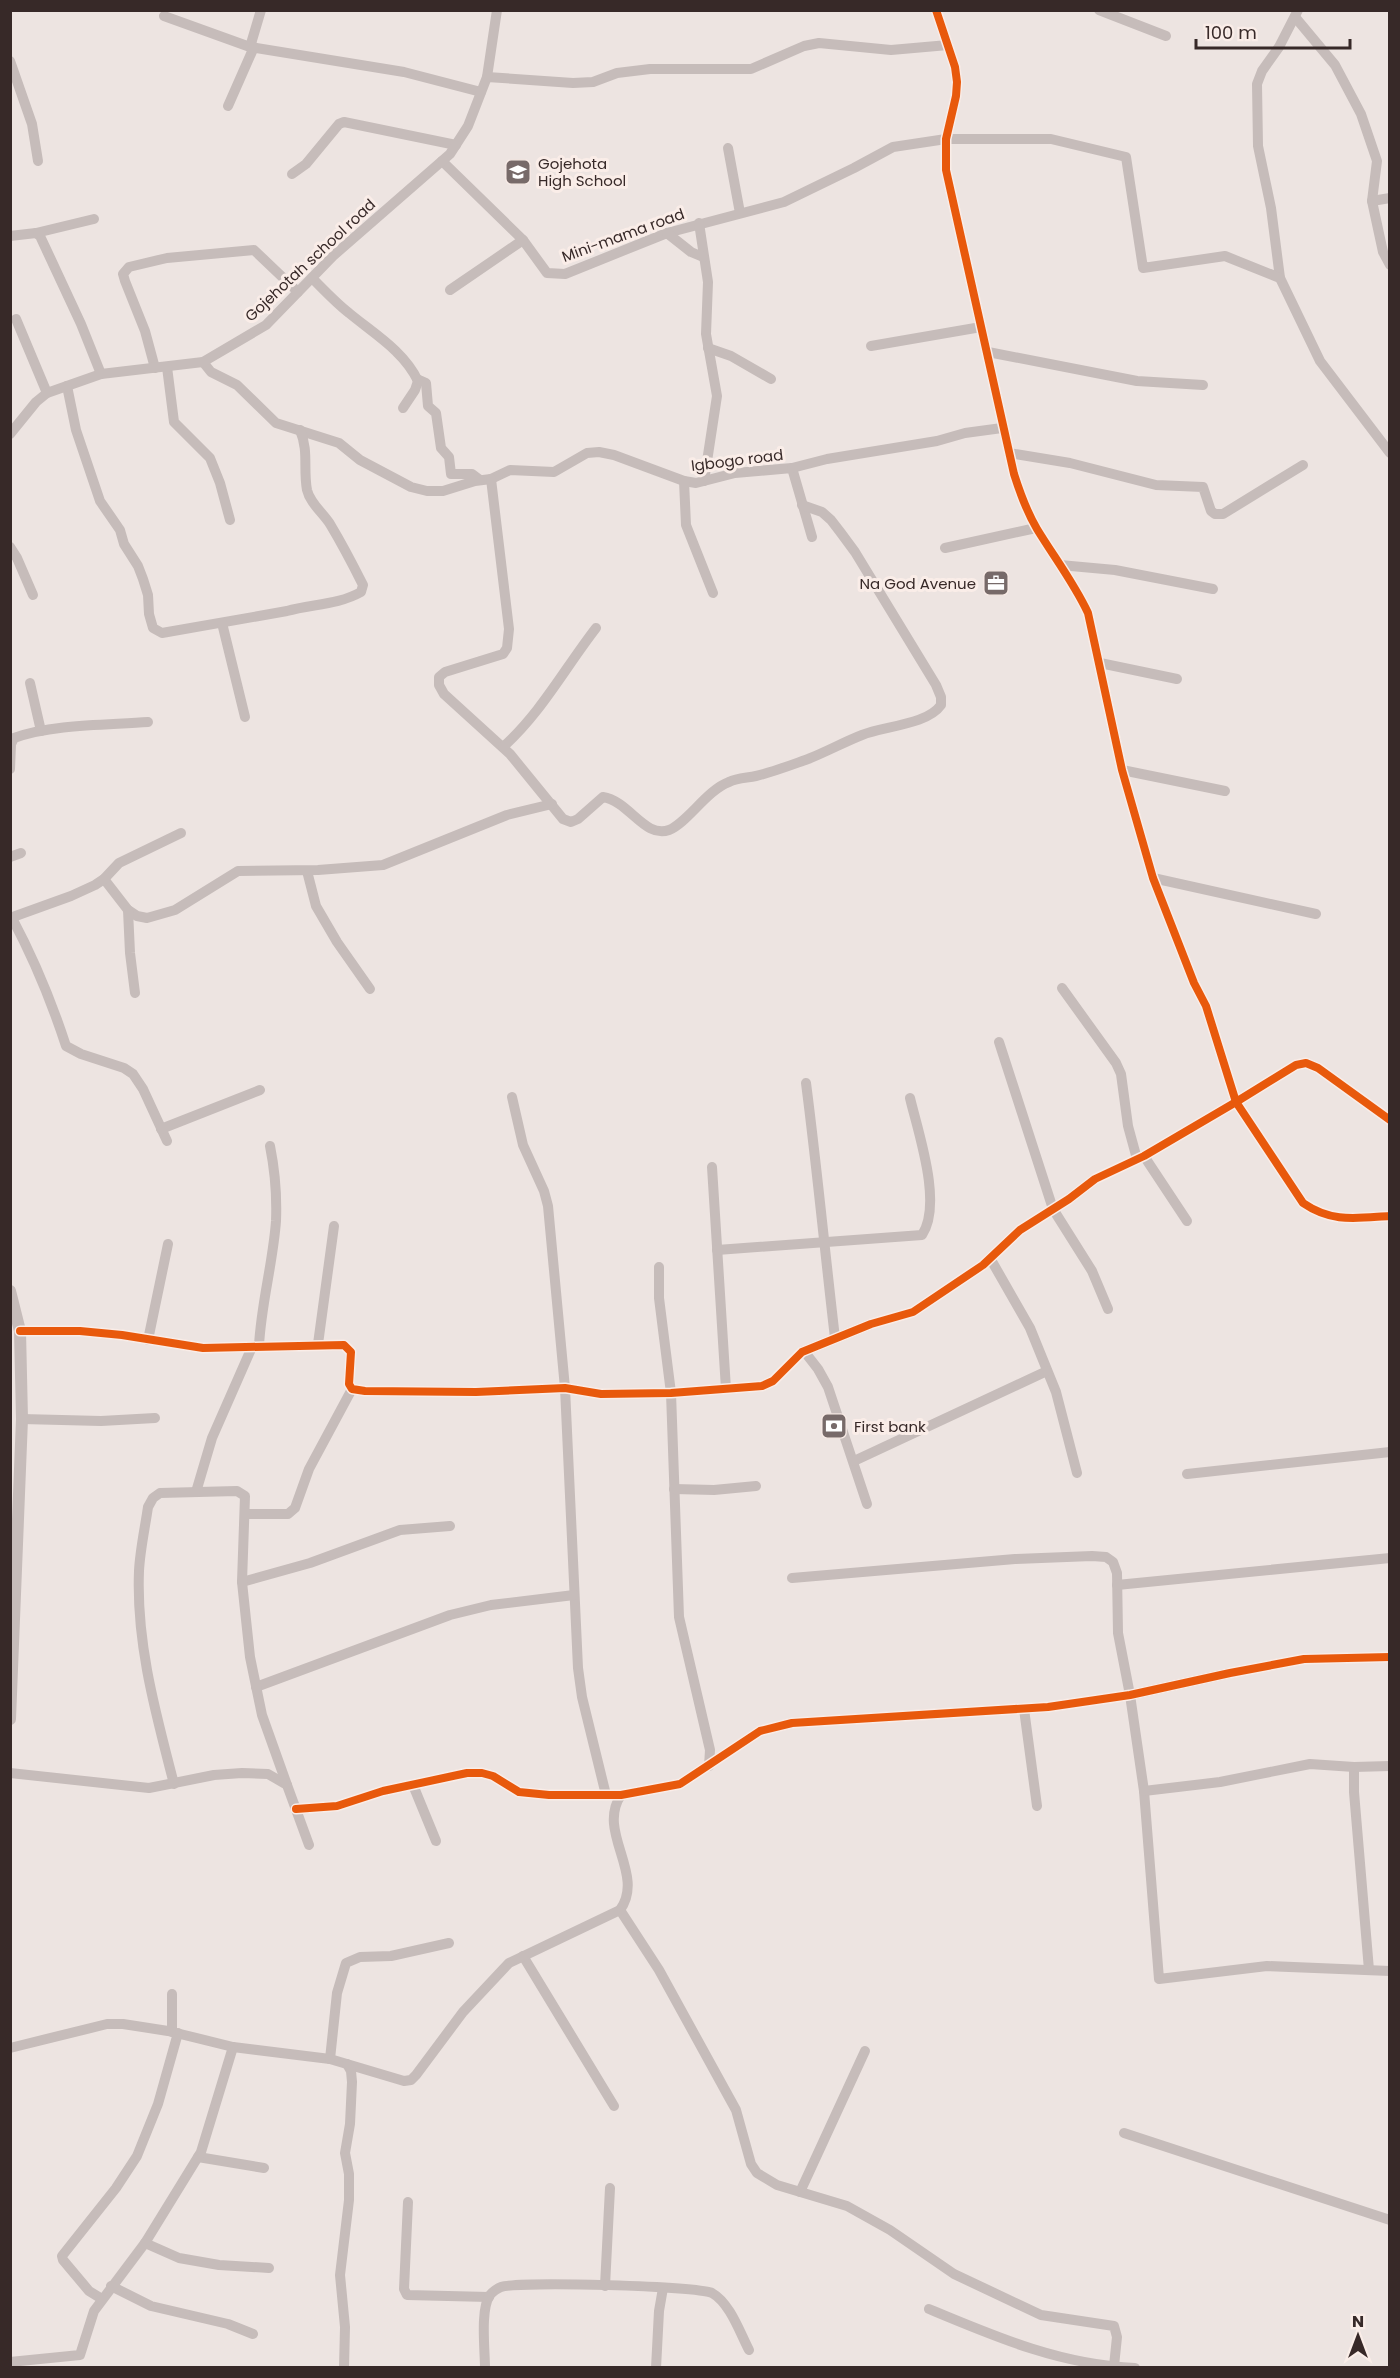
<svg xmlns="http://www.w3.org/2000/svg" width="1400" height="2378" font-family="Poppins,sans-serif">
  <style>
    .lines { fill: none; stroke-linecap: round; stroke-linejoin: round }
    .minor { stroke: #c6bcba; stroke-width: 10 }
    .tertiary { stroke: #c6bcba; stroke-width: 12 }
    .cycleway-casing { stroke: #faede8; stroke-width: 11 }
    .cycleway { stroke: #e8590c; stroke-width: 8 }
    .labels { text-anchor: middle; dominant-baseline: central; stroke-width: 6; stroke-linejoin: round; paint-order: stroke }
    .poi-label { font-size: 15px; fill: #372928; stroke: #faede8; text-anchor: start }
    .street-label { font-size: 15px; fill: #372928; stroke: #faede8 }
  </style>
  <rect width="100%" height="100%" fill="#ede4e1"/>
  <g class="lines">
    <!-- minor -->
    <g class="minor">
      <path d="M936,10l19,57 2,15 -1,14 -10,43v31l68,304c6,19 13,38 23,55 17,28 37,54 51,84l34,157 31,108 41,105 12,23 30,96 60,-37 10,-2 12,5 72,52"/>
      <path d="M1099,10l67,26"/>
      <path d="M1298,10l-19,37 -17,24 -5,13 1,62 13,62 9,70 40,83 70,92"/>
      <path d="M164,16l86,31 154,25 77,20"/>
      <path d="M1295,17l40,48 26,49 16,47 -5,40 11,51 7,13"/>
      <path d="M250,47l11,-37"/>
      <path d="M10,61l22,63 6,37"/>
      <path d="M487,77l86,6 20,-1 24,-9 33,-4h101l53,-23 15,-3 72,7 57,-5"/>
      <path d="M228,106l26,-59"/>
      <path d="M728,148l12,65"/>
      <path d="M442,161l81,79 24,33 18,1 102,-41 117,-31 70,-34 39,-21 53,-8h105l75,18 17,111 82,-12 55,22"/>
      <path d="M292,174l14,-10 33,-40 5,-2 112,23"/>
      <path d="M1372,201l18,-3"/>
      <path d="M699,223l9,59 -2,52 11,62 -13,85"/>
      <path d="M36,233l4,3 41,88 20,50"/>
      <path d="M667,233l24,19 12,5"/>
      <path d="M10,236l26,-3 58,-14"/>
      <path d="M312,278c12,12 24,25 37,35 24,20 55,38 69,68l-3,9 -12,18"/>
      <path d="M450,290l73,-50"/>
      <path d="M16,319l31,74"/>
      <path d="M871,346l110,-19"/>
      <path d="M708,348l23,8 40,23"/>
      <path d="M988,352l149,29 66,4"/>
      <path d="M203,362l8,10 26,13 39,38 63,20 21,17 51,27 16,4h16l32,-10 16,-2 19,-9 44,2 33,-19 12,-1 15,3 70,26 12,2 39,-10 57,-5 20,69"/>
      <path d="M167,367l7,55 36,36 10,25 10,37"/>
      <path d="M155,368l-10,-37 -20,-50 -2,-7 6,-7 38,-9 87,-8 44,42"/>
      <path d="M417,379l9,4 2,23 8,7 5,35 8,9 2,17h21l8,6"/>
      <path d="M67,386l9,44 24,71 20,29 4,14 14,22 5,13 5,16 1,19 4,14 9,5 125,-22c24,-7 51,-6 74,-19l2,-7c-10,-20 -21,-41 -33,-61 -7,-11 -20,-21 -23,-34 -4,-21 2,-39 -7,-60"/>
      <path d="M10,434l26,-32 11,-9 54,-19 102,-12 63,-37 67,-69 117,-102 18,-28 19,-49 10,-67"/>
      <path d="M1009,453l61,10 86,22 47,2 8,24 4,3h8l80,-49"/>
      <path d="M792,468l35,-9 110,-18 28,-8 37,-5"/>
      <path d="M491,479l18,150 -2,19 -4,6 -58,18 -6,5v8l5,9 66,60 53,65 8,3 7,-3 25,-22c26,4 42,42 66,33 18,-7 38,-40 60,-48 8,-4 18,-4 27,-6 17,-4 35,-11 52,-17 18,-7 36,-17 54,-24 22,-9 65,-10 79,-30v-8l-5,-12 -81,-133 -14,-19 -10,-13 -9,-8 -20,-7"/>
      <path d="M684,481l2,44 27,68"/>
      <path d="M10,547l7,11 16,37"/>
      <path d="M945,548l91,-20"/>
      <path d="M1060,565l55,5 98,19"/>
      <path d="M222,623l23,94"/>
      <path d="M1100,663l77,16"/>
      <path d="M30,683l11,48"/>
      <path d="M503,747c38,-34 62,-79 93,-119"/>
      <path d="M10,769l1,-25 3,-6c37,-14 94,-13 134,-16"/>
      <path d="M1122,770l103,21"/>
      <path d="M10,857l11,-4"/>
      <path d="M307,871l9,35 21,36 33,47"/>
      <path d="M1153,878l163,36"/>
      <path d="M104,879l24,31 9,6 10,2 28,-8 63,-39 80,-1 65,-5 124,-50 45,-11"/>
      <path d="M128,910l2,43 5,40"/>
      <path d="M10,918l61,-22 24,-11 9,-6 15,-16 62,-30"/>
      <path d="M12,918c23,43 39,82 54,128l15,8 43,14 9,6 10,15 24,52"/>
      <path d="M1062,988l54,75 5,11 7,52 9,33"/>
      <path d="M999,1042l54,167 39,62 16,38"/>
      <path d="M806,1083c11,85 19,170 29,255"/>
      <path d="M512,1097l11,48 21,46 4,15 17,182 13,280 4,29 24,98"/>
      <path d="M161,1129l99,-39"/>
      <path d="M1144,1156l43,65"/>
      <path d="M712,1167l14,222"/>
      <path d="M717,1250l205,-15c21,-31 -4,-103 -12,-137"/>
      <path d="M990,1258l40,70 26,64 21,81"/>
      <path d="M659,1267v31l12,95 8,224 31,133 -1,16"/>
      <path d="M20,1331h60l42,4 81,13 141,-3 7,7 -2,32 3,5 13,2 111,1 89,-4 36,6 70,-1 91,-7 11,-5 29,-29 69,-28 42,-12 70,-47 37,-35 49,-31 26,-20 49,-23 92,-54 67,101c29,20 53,15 87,13"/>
      <path d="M148,1340l20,-96"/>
      <path d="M318,1344l16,-118"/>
      <path d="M259,1346c2,-42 14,-83 17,-125 1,-25 -1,-50 -6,-75"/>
      <path d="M804,1351l14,18 10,18 39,117"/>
      <path d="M22,1419l79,2 54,-3"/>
      <path d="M854,1461l193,-90"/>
      <path d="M1187,1474l203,-22"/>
      <path d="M674,1489l40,1 42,-4"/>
      <path d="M196,1492l16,-54 40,-91"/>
      <path d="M245,1514h43l7,-6 14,-39 43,-80"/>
      <path d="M792,1578l223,-19 77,-3 14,1 7,5 4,11 1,60 12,62 14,96 15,188 108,-13 123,5"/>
      <path d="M242,1582l68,-19 90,-33 50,-4"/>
      <path d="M1117,1585l273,-27"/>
      <path d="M256,1687l194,-72 41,-10 83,-10"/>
      <path d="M1024,1709l13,97"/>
      <path d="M1354,1767v25l15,178"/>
      <path d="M10,1773l139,15 65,-13 28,-2 26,1 19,11 22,60"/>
      <path d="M174,1784c-18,-70 -38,-140 -35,-213 1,-21 6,-43 9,-64l5,-9 7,-5 77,-2 8,5 -3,86 8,75 12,58 25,70"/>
      <path d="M413,1785l23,56"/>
      <path d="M1144,1791l76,-9 90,-18 44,3 36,-1"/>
      <path d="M296,1809l41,-3 46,-15 84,-18h15l11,3 26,16 30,3h72l59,-11 80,-53 32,-8 256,-16 82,-12 100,-22 74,-14 86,-2"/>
      <path d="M620,1910l39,60 77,140 15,54 6,9 20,12 70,21 43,24 64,44 87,41 73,11 3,11 -3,29"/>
      <path d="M523,1956l91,150"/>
      <path d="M172,1994v38"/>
      <path d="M10,2048l97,-24h16l45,7 65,16 97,12 74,22 7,-1 5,-5 47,-63 46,-49 111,-53c26,-36 -24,-78 1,-115"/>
      <path d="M330,2059l7,-66 9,-30 14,-6 31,-1 58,-13"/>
      <path d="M1124,2133l266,87"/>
      <path d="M198,2157l66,11"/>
      <path d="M800,2192l65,-141"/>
      <path d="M408,2202l-4,87 3,6 82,2"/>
      <path d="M145,2243l34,15 40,7 50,3"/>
      <path d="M111,2286l40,20 77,18 25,10"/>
      <path d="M605,2286l5,-98"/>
      <path d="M102,2299l-13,-8 -26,-31 -1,-4 54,-68 21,-32 21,-52 20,-71"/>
      <path d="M929,2309c67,28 132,56 206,59"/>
      <path d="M10,2362l70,-7 14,-44 51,-68 56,-91 32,-105"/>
      <path d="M344,2368l1,-41 -5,-52 9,-75v-26l-4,-21 5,-29 2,-42 -1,-11 -4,-7"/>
      <path d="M485,2368c0,-18 -5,-59 5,-73 2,-3 8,-7 11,-8 17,-6 197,-1 211,6 18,10 28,40 37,57"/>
      <path d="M656,2368l3,-57 4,-23"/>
    </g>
    <!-- tertiary -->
    <path class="tertiary" d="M10,1291l10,40 2,88 -12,300"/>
    <!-- cycleway casing -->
    <g class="cycleway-casing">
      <g id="cycleway">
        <path d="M936,10l19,57 2,15 -1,14 -10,43v31l68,304c6,19 13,38 23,55 17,28 37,54 51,84l34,157 31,108 41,105 12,23 30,96 60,-37 10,-2 12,5 72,52"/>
        <path d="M20,1331h60l42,4 81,13 141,-3 7,7 -2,32 3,5 13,2 111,1 89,-4 36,6 70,-1 91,-7 11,-5 29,-29 69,-28 42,-12 70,-47 37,-35 49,-31 26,-20 49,-23 92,-54 67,101c29,20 53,15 87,13"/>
        <path d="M296,1809l41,-3 46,-15 84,-18h15l11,3 26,16 30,3h72l59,-11 80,-53 32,-8 256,-16 82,-12 100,-22 74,-14 86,-2"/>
      </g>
    </g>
    <!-- cycleway -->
    <use href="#cycleway" class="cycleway"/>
  </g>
  <!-- icons -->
  <defs>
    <g id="school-square" transform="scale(1.35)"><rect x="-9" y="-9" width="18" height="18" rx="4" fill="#776a69" stroke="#faede8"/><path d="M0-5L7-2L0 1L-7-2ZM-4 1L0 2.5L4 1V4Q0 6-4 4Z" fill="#fff"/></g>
    <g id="office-square" transform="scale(1.35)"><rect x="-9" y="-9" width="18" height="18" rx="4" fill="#776a69" stroke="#faede8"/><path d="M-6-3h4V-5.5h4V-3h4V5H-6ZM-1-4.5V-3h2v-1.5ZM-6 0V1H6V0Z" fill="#fff"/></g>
    <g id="bank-square" transform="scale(1.35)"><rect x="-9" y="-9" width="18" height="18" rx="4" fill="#776a69" stroke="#faede8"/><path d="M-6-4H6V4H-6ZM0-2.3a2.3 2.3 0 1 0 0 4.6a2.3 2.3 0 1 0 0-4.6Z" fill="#fff"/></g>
  </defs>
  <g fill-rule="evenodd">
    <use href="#school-square" x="518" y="172"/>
    <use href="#office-square" x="996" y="583"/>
    <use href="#bank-square" x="834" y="1426"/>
  </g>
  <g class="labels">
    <!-- poi labels -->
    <g class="poi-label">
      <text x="538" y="163">Gojehota<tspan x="538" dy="17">High School</tspan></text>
      <text x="976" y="583" text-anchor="end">Na God Avenue</text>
      <text x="854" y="1426">First bank</text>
    </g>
    <!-- street labels -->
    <g class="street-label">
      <text transform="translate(623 235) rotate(-20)">Mini-mama road</text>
      <text transform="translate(310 260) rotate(-43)">Gojehotah school road</text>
      <text transform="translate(737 460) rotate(-7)">Igbogo road</text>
    </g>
  </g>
  <!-- border -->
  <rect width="1400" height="2378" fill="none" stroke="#372928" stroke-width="24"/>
  <!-- north arrow -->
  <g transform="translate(1358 2336)" stroke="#faede8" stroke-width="4.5" paint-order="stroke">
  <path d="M0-4.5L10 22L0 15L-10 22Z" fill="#372928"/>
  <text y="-9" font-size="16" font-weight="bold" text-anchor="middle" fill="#372928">N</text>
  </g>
  <!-- scale -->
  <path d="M1196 39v9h154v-9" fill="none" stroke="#372928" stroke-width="3"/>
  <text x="1205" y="39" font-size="18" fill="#372928" stroke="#faede8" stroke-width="4.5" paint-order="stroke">100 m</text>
</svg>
